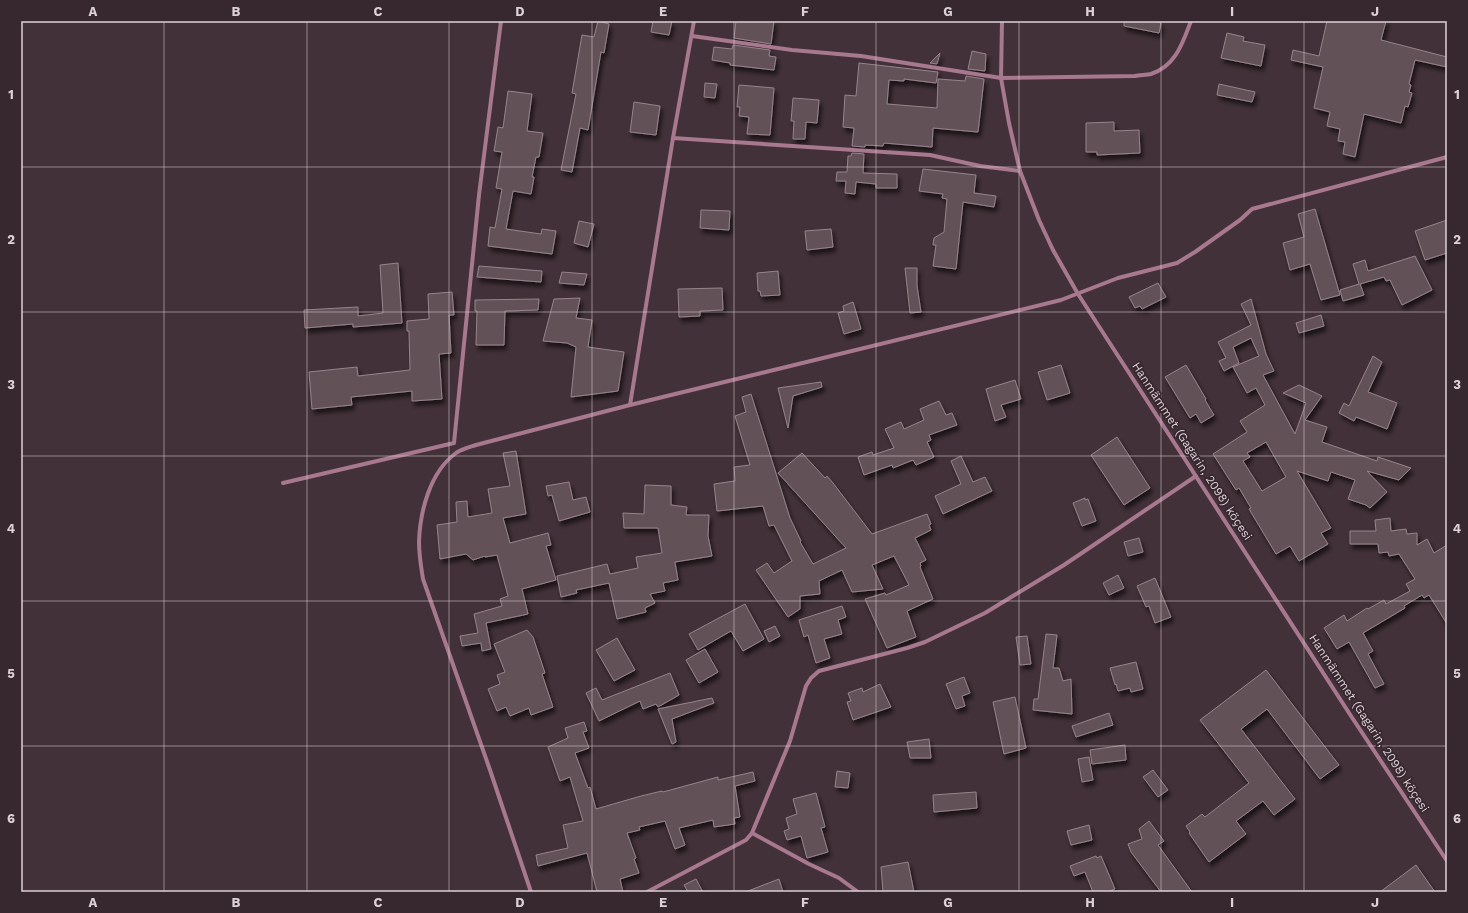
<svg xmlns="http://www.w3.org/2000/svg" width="1468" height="913" font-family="'Work Sans',sans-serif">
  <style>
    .building { fill: #635159; stroke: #97838c; fill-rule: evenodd; filter: url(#shadow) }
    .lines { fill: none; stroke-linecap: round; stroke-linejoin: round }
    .street { stroke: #a7788e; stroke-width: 4 }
    .grid { fill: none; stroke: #dcd1d6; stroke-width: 1; stroke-opacity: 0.55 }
    .labels { text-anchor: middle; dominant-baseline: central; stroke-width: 3.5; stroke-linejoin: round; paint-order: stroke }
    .street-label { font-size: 12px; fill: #dcd1d6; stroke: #37272e }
    .neatline { fill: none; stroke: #dcd1d6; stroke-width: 1.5 }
    .grid-label { font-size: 13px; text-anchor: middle; font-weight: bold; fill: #dcd1d6 }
  </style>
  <defs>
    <filter id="shadow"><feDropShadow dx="2.5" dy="4.5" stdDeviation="2" flood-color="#0009"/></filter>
  </defs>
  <rect width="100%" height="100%" fill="#423138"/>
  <!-- building -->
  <g class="building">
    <path d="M598,21l11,3 -5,29 -3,-1 -13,78 -8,-2 -8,44 -11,-2 15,-76 -4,-1 10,-58 12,2z"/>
    <path d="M653,21h19l-3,14 -18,-3z"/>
    <path d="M736,21h38l-3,23 -37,-6z"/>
    <path d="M1124,21h29l8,2 -2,10 -35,-7z"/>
    <path d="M1327,21h59l-5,19 66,17v10l-32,-7 -6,24 2,1 -2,7 3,1 -4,14 -3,-1 -4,17 -37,-9 -9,43 -12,-3 2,-12 -7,-1 2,-12 -13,-3 3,-14 -16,-4 9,-41 -32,-7 2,-10 26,6z"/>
    <path d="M1227,33l17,4 -1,4 22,4 -4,21 -40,-8z"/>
    <path d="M733,45l37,5 -1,6 7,1 -2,13 -44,-5v-2l-18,-3 2,-13 18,2z"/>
    <path d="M972,51l14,3 -1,17 -17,-2z"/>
    <path d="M940,53l-3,11 -7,-1z"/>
    <path d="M859,63l79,9 -2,11 -32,-4v2l-15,-1 -2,24 50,4 1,-29 27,2 1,-5 18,3 -6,53 -45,-4 -1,19 -48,-4 -1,3 -18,-1v2l-13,-1 2,-18 -11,-1 2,-32 11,1z"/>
    <path d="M705,83l12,1 -2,14 -11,-1z"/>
    <path d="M1219,84l36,8 -3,10 -35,-7z"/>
    <path d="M739,85l35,3 -4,47 -23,-1 2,-17 -10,-1 1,-9h-3z"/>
    <path d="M508,91l24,3 -5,37 16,2 -4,24h-3l-4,20h2l-3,17 -18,-3 -7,38 35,5 1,-5 14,2 -4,23 -64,-8 2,-19 5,1 7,-39 -6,-1 6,-36 -8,-1 4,-24 5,1z"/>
    <path d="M793,98l26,2 -2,23 -11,-1 -1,17h-12l1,-18h-3z"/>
    <path d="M634,102l26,4 -4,29 -26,-3z"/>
    <path d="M1114,122v9l25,-1 1,23 -43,2v-3h-11v-29z"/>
    <path d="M852,153l12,1 -1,19 34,1v14h-21v-4l-20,-2 -1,12 -10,-1 1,-12h-10l1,-9h10l1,-16h3z"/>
    <path d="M923,169l53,6 -2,18 22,3 -2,11 -31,-5 -7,67 -23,-3 3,-21h-3l1,-7 10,-6 3,-33 -5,-1 1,-4 -24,-3z"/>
    <path d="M1315,209l25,86 -19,5 -11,-36 -20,6 -7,-27 21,-6 -6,-23z"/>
    <path d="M701,210l29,1 -1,19 -29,-2z"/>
    <path d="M1447,220v33l-22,7 -10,-29z"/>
    <path d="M579,221l15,3 -6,23 -14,-4z"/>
    <path d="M831,229l2,18 -26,3 -2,-19z"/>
    <path d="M1415,256l17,34 -30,15 -12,-25 -4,1 -2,-4 -24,7 4,11 -21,6 -3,-11 19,-6 -6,-20 12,-4 3,11z"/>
    <path d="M398,263l4,60 -49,4v-3l-48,4 -1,-18 54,-3v9l25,-3 -3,-48z"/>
    <path d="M479,266l63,5 -1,11 -64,-5z"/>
    <path d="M905,268h12v18l4,26 -11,1z"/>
    <path d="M778,271l2,24 -19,1 -1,-5h-2l-1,-18z"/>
    <path d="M562,272l25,2 -3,11 -25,-2z"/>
    <path d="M1158,283l8,14 -24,12 -2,-3 -5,2 -6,-11z"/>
    <path d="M722,288l1,22 -23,1v5l-21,1 -1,-28z"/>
    <path d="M452,292l2,23h-5l2,38 -12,1 3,45 -30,2v-10l-61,6 1,8 -40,4 -3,-37 48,-5 1,9 52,-6 -1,-39h-2v-10l22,-2 -1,-25z"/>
    <path d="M580,298l-4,20 16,2 -4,27 36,5 -6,39 -47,6 5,-50 -9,-4 -24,-2 11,-42z"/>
    <path d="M539,299l-1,11 -33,1 -1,34h-28l1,-34h-2v-11z"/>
    <path d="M1251,299l15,55 8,17 -11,4 32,59 11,-31 -23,-10 16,-8 23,11 -17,24 22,7 -5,15 55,19 1,-4 33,11 -12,12 -32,-9 20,21 -17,16 -4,-3 -18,-6 7,-19 -24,-8 -3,9 -31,-10 34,57 -10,5 7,11 -29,17 -9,-15 -14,8 -27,-45 2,-1 -12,-20 -3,2 -23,-36 34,-22 -7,-11 25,-16 -9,-17 -9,5 -14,-26 26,-11 -8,-18 -18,9 6,16 -15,8 -5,-10 7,-3 -8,-16 33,-17 -10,-21zM1266,442l20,35 -24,14 -19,-30 7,-4 -3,-4z"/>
    <path d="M853,302l8,27 -17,5 -6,-21 6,-2 -1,-5z"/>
    <path d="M1321,315l3,11 -25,7 -3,-10z"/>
    <path d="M1373,356l9,6 -14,30 29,11 -10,26 -31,-12 -2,4 -15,-8 5,-10 5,3z"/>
    <path d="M1061,365l9,28 -23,7 -9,-28z"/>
    <path d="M1186,365l20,34 -1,1 9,15 -13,8 -5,-9 -6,4 -25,-41z"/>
    <path d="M1015,380l6,19 -20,6 5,12 -11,4 -9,-32z"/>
    <path d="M821,382l1,5 -29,9 -5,32 -10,-40z"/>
    <path d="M751,394l39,124 11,23 -1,1 13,22 33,-16 -68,-75 24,-20 23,25 2,-2 6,7 39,51 55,-20 4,10 -2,1 2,5 -16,8 11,22 -6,3 1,3 -1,1 13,32 -26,12 9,26 -29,11 -22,-49 20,-6 1,2 23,-10 -15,-29 -22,9 11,24 -31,3 -10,-22 -23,11 1,13 -20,2v13l-12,8 -32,-47 11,-7 7,10 18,-12 -18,-36 -5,1 -6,-20 -46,5 -3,-27 21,-3 -1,-14 16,-2 -15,-49 11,-4 -4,-15z"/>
    <path d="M939,401l7,14 6,-2 5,12 -28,10 2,5 -4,2 7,15 -18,8 -3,-5 -20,8 -1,-3 -28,10 -6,-18 14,-5 1,3 21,-7 -9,-19 16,-7 3,7 20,-9 -4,-11z"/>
    <path d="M1117,437l33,51 -26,17 -33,-50z"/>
    <path d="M516,451l10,63 -23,4 7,25 38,-10 3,12 -5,1 10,34 -34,9 6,25 -42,9 5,26 -9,2 -1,-8 -19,3 -2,-10 18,-3 -4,-19 28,-8 -2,-7 8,-3 -11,-41 -12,2v-1l-12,4 -7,-6 -26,5 -3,-34 20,-3 -1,-20 11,-1 1,16 24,-4 -4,-24 22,-3 -7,-33z"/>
    <path d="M961,456l12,26 12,-5 7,14 -49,23 -8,-18 26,-12 -10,-23z"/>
    <path d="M569,482l4,18 13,-3 4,15 -31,9 -7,-26 -4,1 -2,-10z"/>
    <path d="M645,485l26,1v19l16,2 -1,8h23l-1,21 4,20 -37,6 3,18 -15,3 2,8 -15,3 5,9 -10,5 1,4 -29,7 -8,-36 -33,7 1,3 -16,4 -4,-21 50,-12 3,10 28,-6 -2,-11 26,-4 -4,-25h-34l-1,-15 21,1z"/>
    <path d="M1085,498v2l3,-1 8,22 -14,5 -9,-23z"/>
    <path d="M1390,518l1,13 15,-2 1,5 10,-1v12l10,-6 7,14 13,-8v79l-18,-29 -5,3 -2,-3 -18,11 1,2 -42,25 10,18 -5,3 16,30 -9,4 -26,-46 -12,7 -13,-21 20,-13 3,6 20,-13 1,1 16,-9 2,4 24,-13 -4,-7 9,-5 -16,-25 -10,2 -1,-4 -9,1 -1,-9h-28v-13h26l-1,-11z"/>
    <path d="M1139,538l4,14 -15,4 -4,-14z"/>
    <path d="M1118,575l6,13 -15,7 -6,-12z"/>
    <path d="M1155,578l16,39 -16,6 -6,-17 -3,1 -9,-21z"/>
    <path d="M745,604l19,35 -21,12 -12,-20 -33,19 -9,-16z"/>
    <path d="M842,606l4,11 -8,3 4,14 -18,5 6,19 -14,5 -8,-28 -4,2 -5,-17z"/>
    <path d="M775,626l5,10 -11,6 -5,-11z"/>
    <path d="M527,630l6,7 12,36 -3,1 11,33 -22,8 -2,-7 -19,8 -4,-9 -9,4 -9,-22 12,-5 -3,-9 8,-3 -11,-28z"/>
    <path d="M1046,634l11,1 -4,33h6l4,13 8,-2 1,35 -39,-4 1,-11h4z"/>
    <path d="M1027,636l4,28 -11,1 -4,-28z"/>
    <path d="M617,638l18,32 -21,11 -18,-31z"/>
    <path d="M705,649l13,23 -19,11 -13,-23z"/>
    <path d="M1136,662l7,27 -12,3 -1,-4 -12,3 -2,-7 -1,1 -5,-17z"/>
    <path d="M1266,670l73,95 -19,14 -53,-70 -26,20 54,70 -21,16 -11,-14 -27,20 10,13 -37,28 -20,-29 1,-1 -4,-6 16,-12 3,3 44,-34 -49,-63z"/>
    <path d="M670,673l9,22 -21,12 -2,-3 -13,5 -3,-8 -41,20 -13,-28 10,-5 6,12z"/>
    <path d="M964,677l6,16 -8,3 3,10 -9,3 -10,-25z"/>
    <path d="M880,684l11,23 -38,13 -6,-18 4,-1 -3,-8 14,-5 1,4z"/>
    <path d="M1015,697l11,51 -22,6 -11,-52z"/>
    <path d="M712,698l2,5 -42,16 4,23 -4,2 -14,-35z"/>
    <path d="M1109,713l4,12 -37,12 -4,-11z"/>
    <path d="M584,722l3,9 -4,1 6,16 -14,5 13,35 2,-1 6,22 45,-13 21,-5 1,1 55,-15v3l35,-8 2,9 -20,5 5,31 -6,1 1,6 -21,3 -1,-7 -34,8 6,17 -10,4 -10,-28 -26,6 1,3 -13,3 9,25 -2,1 5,14 -19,6 3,13h-26l-10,-39 -49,13 -2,-11 32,-7 -5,-23 20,-4 -13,-44 -10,4 -12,-34 20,-9 -3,-10z"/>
    <path d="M929,739l2,19h-21l-3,-16z"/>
    <path d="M1125,745l1,15 -34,4 -2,-14z"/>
    <path d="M1089,757l4,23 -11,2 -4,-23z"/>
    <path d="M1153,770l15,20 -10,7 -15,-20z"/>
    <path d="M837,771l13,2 -2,15 -13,-1z"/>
    <path d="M976,792l1,16 -43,4 -1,-17z"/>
    <path d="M816,793l9,34 -4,1 7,24 -21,6 -6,-22 -14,4 -3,-9 5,-2 -3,-11 11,-4 -4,-15z"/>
    <path d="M1149,821l15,20 -6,4 34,47h-31l-30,-40 -3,-8 14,-5 -3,-10z"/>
    <path d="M1089,825l3,15 -21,5 -4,-14z"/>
    <path d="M1096,856l1,2 4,-2 14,33 -8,3h-14l-8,-20 -11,4 -4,-10z"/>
    <path d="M908,862l6,30h-31l-2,-25z"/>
    <path d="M1416,865l19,27h-55z"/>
    <path d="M696,879l7,13h-15l-4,-7z"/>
    <path d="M779,879l4,13h-35v-1z"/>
  </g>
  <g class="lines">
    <!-- street -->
    <g class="street">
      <path d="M1002,21l-1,57 8,45 11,48 19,49 14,30 25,44 273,422 96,145"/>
      <path d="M692,36l100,14 69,6 140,22 134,-2c5,-1 11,-1 16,-2 25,-8 32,-32 40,-53"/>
      <path d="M673,138l257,17 50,11 40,5"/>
      <path d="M630,405l43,-267 21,-117"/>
      <path d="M283,483l171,-40 25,-248 22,-174"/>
      <path d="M752,833l57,31 30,14 19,14"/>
      <path d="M531,892l-41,-122 -67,-191c-2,-12 -4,-25 -4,-37 1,-31 11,-70 37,-89 6,-4 14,-6 20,-8l154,-40 431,-105 57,-22 59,-15 18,-11 45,-32 12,-11 195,-52"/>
      <path d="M647,892l99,-52 6,-7 38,-92 16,-55 5,-8 8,-7 88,-23 18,-6 60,-29 79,-48 132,-89"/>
    </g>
  </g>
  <!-- grid -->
  <path class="grid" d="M164,21v871M307,21v871M449,21v871M592,21v871M734,21v871M876,21v871M1019,21v871M1161,21v871M1304,21v871M21,167h1426M21,312h1426M21,456h1426M21,601h1426M21,746h1426"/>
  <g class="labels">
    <!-- street labels -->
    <g class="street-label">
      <text transform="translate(1192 451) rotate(57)">Hanmämmet (Gagarin, 2098) köçesi</text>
      <text transform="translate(1369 723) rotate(57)">Hanmämmet (Gagarin, 2098) köçesi</text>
    </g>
  </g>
  <!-- border -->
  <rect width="1468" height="913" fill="none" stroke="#37272e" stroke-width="44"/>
  <rect x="22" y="22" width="1424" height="869" class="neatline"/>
  <g class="grid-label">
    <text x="93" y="16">A</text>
    <text x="236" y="16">B</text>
    <text x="378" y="16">C</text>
    <text x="520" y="16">D</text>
    <text x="663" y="16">E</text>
    <text x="805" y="16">F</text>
    <text x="948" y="16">G</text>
    <text x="1090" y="16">H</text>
    <text x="1232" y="16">I</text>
    <text x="1375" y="16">J</text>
    <text x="11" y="99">1</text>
    <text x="1457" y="99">1</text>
    <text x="11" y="244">2</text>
    <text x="1457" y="244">2</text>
    <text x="11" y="389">3</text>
    <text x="1457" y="389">3</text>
    <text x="11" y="533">4</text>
    <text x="1457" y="533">4</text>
    <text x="11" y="678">5</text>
    <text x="1457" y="678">5</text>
    <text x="11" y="823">6</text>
    <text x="1457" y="823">6</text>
    <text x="93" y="907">A</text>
    <text x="236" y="907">B</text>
    <text x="378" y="907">C</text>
    <text x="520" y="907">D</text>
    <text x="663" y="907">E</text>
    <text x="805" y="907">F</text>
    <text x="948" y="907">G</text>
    <text x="1090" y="907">H</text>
    <text x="1232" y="907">I</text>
    <text x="1375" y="907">J</text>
  </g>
</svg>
